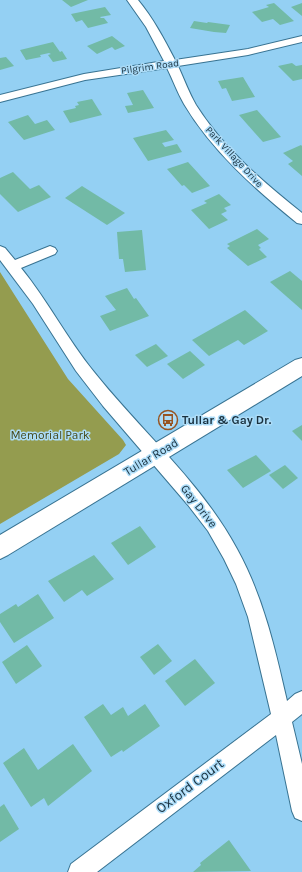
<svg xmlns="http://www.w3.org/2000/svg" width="302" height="872" font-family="Karla,sans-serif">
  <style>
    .green { fill: #949c4f }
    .building { fill: #72baa6 }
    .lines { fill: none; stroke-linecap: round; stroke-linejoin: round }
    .street-casing { stroke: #387392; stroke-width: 2 }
    .secondary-casing { stroke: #387392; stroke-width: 2 }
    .street { fill: #fff; fill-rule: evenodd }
    .secondary { fill: #fff; fill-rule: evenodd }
    .labels { text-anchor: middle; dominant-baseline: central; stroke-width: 3; stroke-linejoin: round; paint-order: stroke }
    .far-street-label { font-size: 10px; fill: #19313f; stroke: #acdcf8 }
    .poi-label { font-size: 12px; font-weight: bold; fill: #19313f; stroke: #acdcf8; text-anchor: start }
    .park-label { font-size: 12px; fill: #454a1c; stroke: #acdcf8 }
    .street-label { font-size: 12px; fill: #19313f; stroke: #acdcf8 }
    .near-street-label { font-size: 14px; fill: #19313f; stroke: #acdcf8 }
  </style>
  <rect width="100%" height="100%" fill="#94d0f3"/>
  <!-- green -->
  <path class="green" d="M0,272l68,107 55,61 3,5 -7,9 -119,70z"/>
  <!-- building -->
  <g class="building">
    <path d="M62,0h26l-17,7z"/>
    <path d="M274,3l20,18 -14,4 -7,-6 -11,3 -10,-10 17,-5 -3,-2z"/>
    <path d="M302,3v13l-11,-9z"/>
    <path d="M105,7l6,8 -11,2 1,1h3l4,5 -20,5 -6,-8 -6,2 -5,-8z"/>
    <path d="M194,21l13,2 1,-1 22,3 -4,8 -12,-1 -24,-4z"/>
    <path d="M112,36l13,10 -10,4 -3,-3 -15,7 -10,-8z"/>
    <path d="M53,42l7,10 2,-1 5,8 -14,3 -5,-7 3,-1 -2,-1 -9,2 1,2 -15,3 -6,-10z"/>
    <path d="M6,57l8,9 -14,4v-12z"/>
    <path d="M292,63l4,3 6,-1v14l-9,2 -15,-15z"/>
    <path d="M243,77l12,20 -23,4 -6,-13 -4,1 -4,-8z"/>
    <path d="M143,90l11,18 -26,5 -3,-7 8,-1 -6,-12z"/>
    <path d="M92,99l10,16 -32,8 -7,-12 13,-3 -1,-2 4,-1 -2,-3z"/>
    <path d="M257,110l24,27 -18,5 -24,-27z"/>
    <path d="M28,115l7,9 12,-4 8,10 -31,10 -16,-18z"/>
    <path d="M166,130l8,10 -12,3 3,4 12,-3 5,8 -34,9 -15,-23z"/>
    <path d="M301,145l1,1v30l-14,-12 5,-3 -10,-8z"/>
    <path d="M188,162l22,24 -18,7 -8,-8 -2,1 -15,-17z"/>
    <path d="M13,172l17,17 9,-4 12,12 -33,15 -18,-18v-16z"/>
    <path d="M82,186l43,27 -18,12 -42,-27z"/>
    <path d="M219,194l12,11 -7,3 3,3 -6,3 7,6 -19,9 -18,-19 16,-7 -3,-2z"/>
    <path d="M257,229l12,10 -11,6 3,3 -2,1 8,8 -19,9 -21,-18 3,-2 -3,-2z"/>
    <path d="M142,230l4,40 -21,2 -2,-13h-4l-2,-27z"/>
    <path d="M290,271l12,10v29l-32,-28z"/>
    <path d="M127,288l7,11 2,-1 13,18 -39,15 -10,-15 16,-6 -11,-14z"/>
    <path d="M245,310l23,21 -24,14 -6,-5 -29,16 -17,-16z"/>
    <path d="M156,344l12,12 -21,11 -12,-12z"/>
    <path d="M190,351l15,14 -22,14 -16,-15z"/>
    <path d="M302,425v16l-10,-10z"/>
    <path d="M256,455l15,16 -28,17 -16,-18z"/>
    <path d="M285,465l13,13 -15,11 -14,-14z"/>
    <path d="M140,526l16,21 -28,18 -17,-22z"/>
    <path d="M94,555l20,24 -27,17 -5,-6 -18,12 -16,-21z"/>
    <path d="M38,594l16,24 -40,25 -14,-21v-8l16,-10 2,3z"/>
    <path d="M158,644l14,17 -18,14 -14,-18z"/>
    <path d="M27,645l15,21 -26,18 -14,-22z"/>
    <path d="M195,659l20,24 -30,23 -20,-25z"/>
    <path d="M103,704l8,11 12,-8 5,9 17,-12 15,22 -37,26 -1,-2 -11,7 -27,-40z"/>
    <path d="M73,744l19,27 -44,35 -4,-8 -13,9 -28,-44 21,-15 14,22z"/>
    <path d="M4,804l15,25 -19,13v-35z"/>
    <path d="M229,840l22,31 -58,1 8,-7 -1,-2z"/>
  </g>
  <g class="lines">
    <!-- street casing -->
    <g class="street-casing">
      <g id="street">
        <path d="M127,0h11c15,18 26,39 37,60l73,-11 54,-13v6l-54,13 -70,11c6,13 11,27 18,39 27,43 67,77 106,108v11l-5,-1c-42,-34 -85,-72 -113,-119 -7,-12 -11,-24 -17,-36l-82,12 -85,22v-7l84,-21 80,-13 -18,-34z"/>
        <path d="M0,246l5,2 10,12 35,-14 5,2 2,3 -2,3 -34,14c27,33 46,71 73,104 47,59 107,110 143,177 26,47 38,99 50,152l8,-7 7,-3v23l-10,8 10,42v57l-7,-3 -3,-7 -16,-76 -179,137h-29l3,-8 200,-150 -23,-97 -12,-33 -12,-25 -16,-28 -20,-26 -85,-99 -27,-35 -43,-67 -33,-44z"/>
      </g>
    </g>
    <!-- secondary casing -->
    <g class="secondary-casing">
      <path id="secondary" d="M302,358v18l-294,179 -8,4v-24l295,-175z"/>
    </g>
    <!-- street -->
    <use href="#street" class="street"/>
    <!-- secondary -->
    <use href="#secondary" class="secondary"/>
  </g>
  <!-- icons -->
  <defs>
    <g id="bus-ring" transform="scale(1)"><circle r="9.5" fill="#acdcf8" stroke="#975523" stroke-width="1.5"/><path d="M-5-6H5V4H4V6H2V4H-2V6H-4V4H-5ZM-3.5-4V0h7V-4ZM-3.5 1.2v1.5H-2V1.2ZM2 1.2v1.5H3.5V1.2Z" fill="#975523"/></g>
  </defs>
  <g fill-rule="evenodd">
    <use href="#bus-ring" x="168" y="420"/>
  </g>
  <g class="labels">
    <!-- far-street labels -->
    <g class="far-street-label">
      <text transform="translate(150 67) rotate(-8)">Pilgrim Road</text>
      <text transform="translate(234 157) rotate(47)">Park Village Drive</text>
    </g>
    <!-- poi labels -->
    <g class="poi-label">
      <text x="182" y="420">Tullar &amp; Gay Dr.</text>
    </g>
    <!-- park labels -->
    <g class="park-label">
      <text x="50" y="435">Memorial Park</text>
    </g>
    <!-- street labels -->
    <g class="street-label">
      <text transform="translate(151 457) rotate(-31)">Tullar Road</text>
      <text transform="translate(199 506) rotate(52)">Gay Drive</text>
    </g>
    <!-- near-street labels -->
    <g class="near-street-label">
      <text transform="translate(190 786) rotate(-37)">Oxford Court</text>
    </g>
  </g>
</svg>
